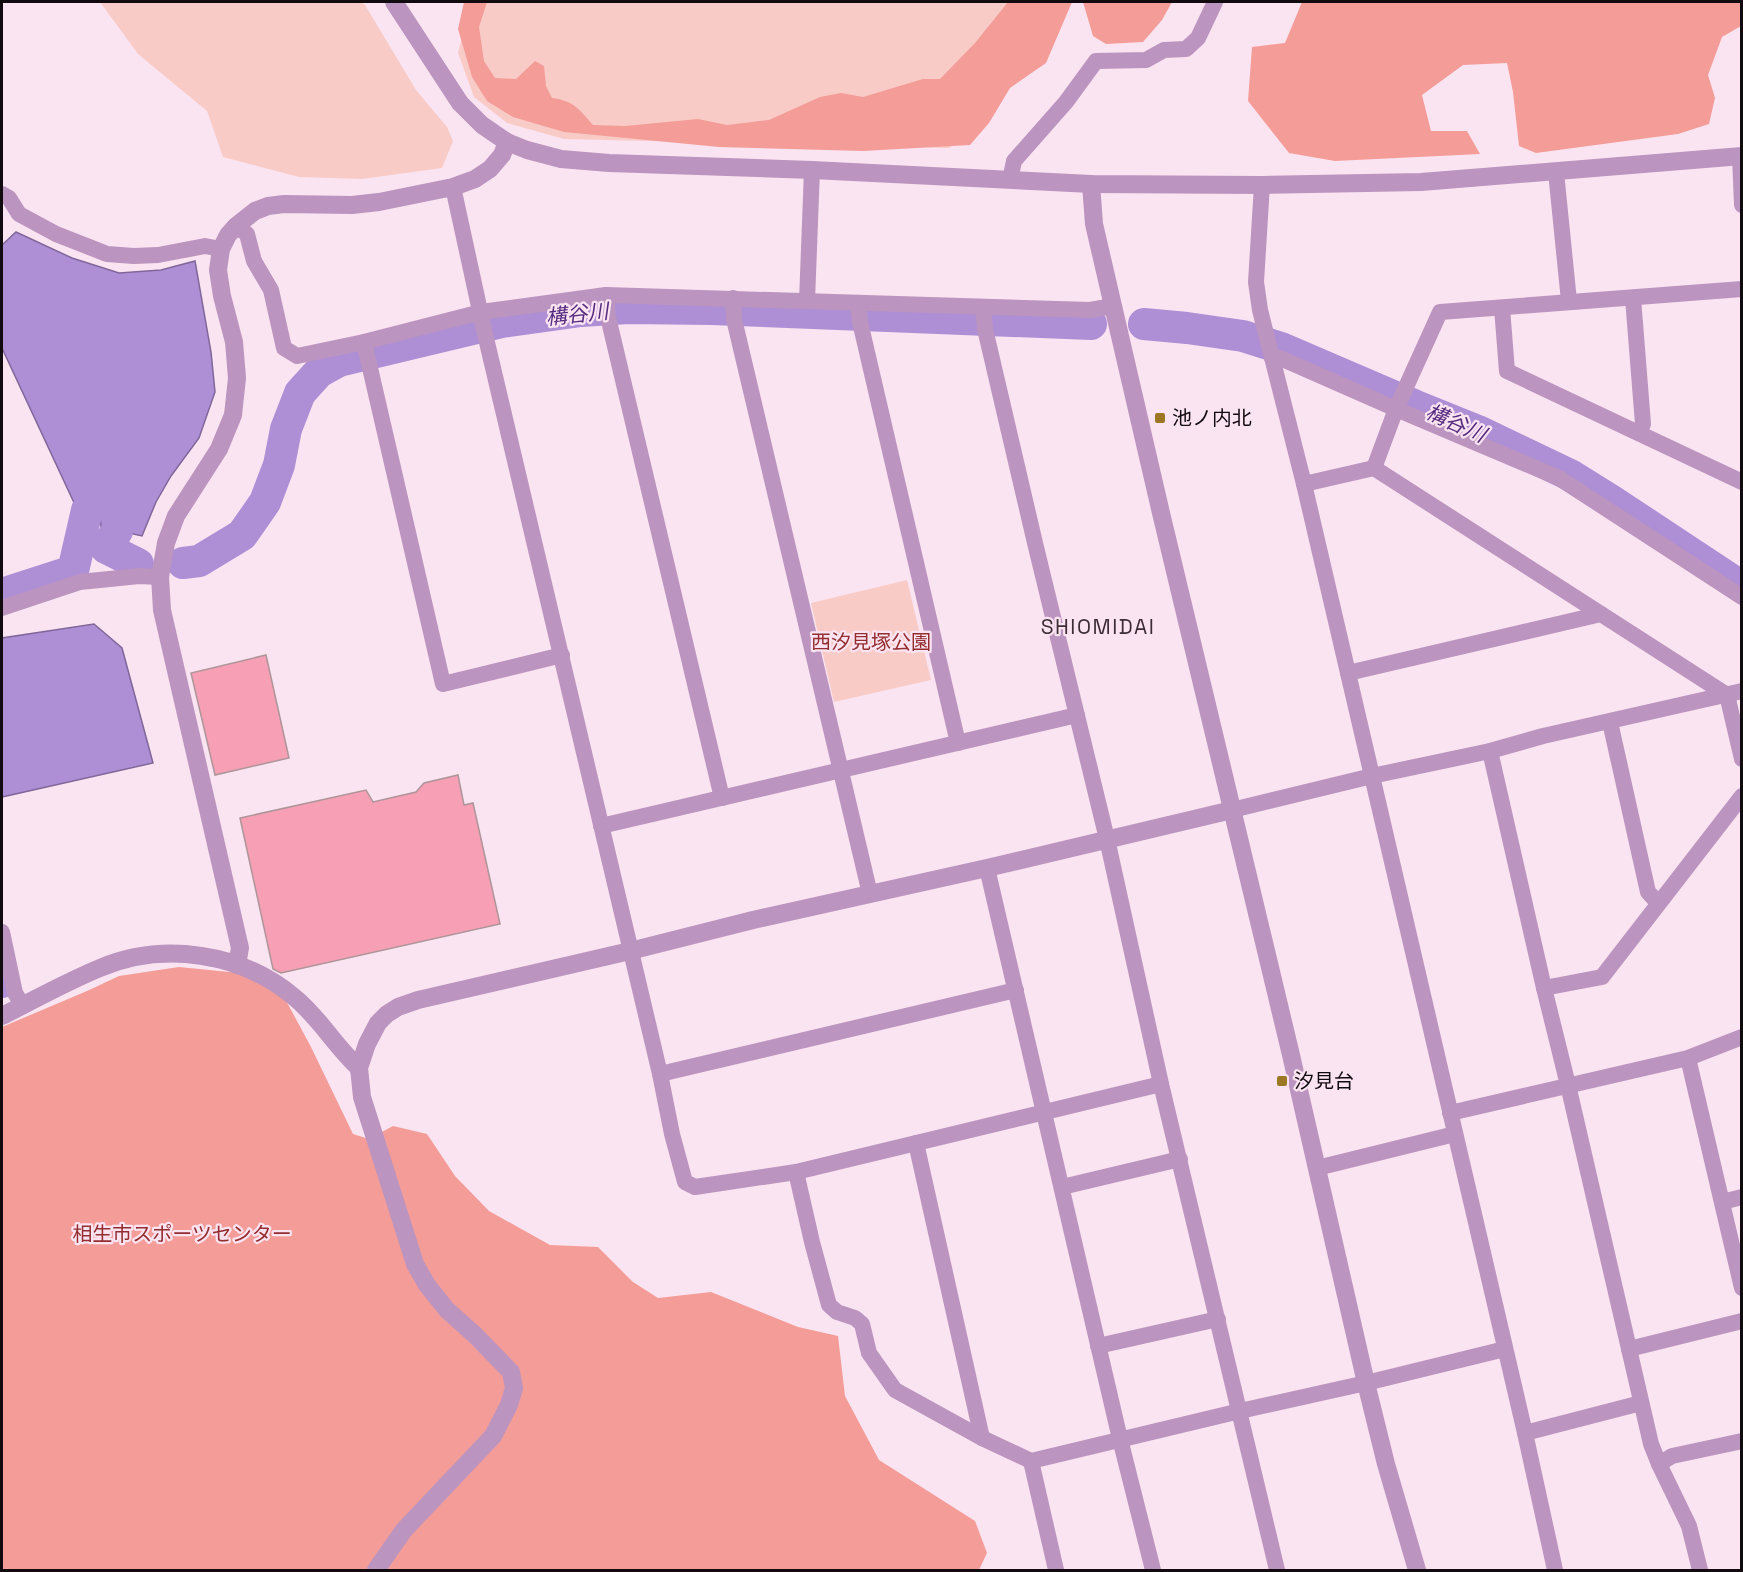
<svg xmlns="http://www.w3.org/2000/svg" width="1743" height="1572" font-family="'Space Grotesk','Noto Sans JP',sans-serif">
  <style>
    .green { fill: #f8cbc7 }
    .forest { fill: #f49c97 }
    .water { fill: #ae8fd6; stroke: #7f679a; stroke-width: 1.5 }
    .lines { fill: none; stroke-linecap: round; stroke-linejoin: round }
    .river { stroke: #ae8fd6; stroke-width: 32 }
    .building { fill: #f69fb5; stroke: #ad959a; stroke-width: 1.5 }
    .minor { stroke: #bb94bf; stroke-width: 16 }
    .tertiary { stroke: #bb94bf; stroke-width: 18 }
    .poi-dot { fill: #9d7824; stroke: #fbe4f1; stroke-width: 2 }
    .labels { text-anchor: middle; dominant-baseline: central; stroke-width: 4.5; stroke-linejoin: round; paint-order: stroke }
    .poi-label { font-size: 20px; fill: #110a0e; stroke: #fbe4f1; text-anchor: start }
    .park-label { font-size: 20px; fill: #932d2f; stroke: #fbe4f1 }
    .water-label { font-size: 21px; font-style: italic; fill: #562c80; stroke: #fbe4f1 }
    .neighbourhood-label { font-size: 21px; letter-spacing: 1.5px; fill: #3c2c35; stroke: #fbe4f1 }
  </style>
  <rect width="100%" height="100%" fill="#fbe4f1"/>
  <!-- green -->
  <g class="green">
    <path d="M100,2h261l4,3 51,85 31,37 6,14 -11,27 -80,11 -63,-2 -76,-20 -16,-46 -69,-57z"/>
    <path d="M471,2h582l-82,132 -22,14 -385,-9 -57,-16 -33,-26 -16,-44z"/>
    <path d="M907,580l24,100 -97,22 -23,-99z"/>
  </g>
  <!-- forest -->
  <g class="forest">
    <path d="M464,2h23l-8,25 5,34 11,17 21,1 19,-18 9,5 2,20 6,12c22,3 27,11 41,27l32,1 73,-7 29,6 42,-5 51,-23 21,-4 22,4 60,-18h17l35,-36 33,-41h64l-26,61 -36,25 -21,35 -19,22 -107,6 -144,-4 -155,-15 -51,-15 -26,-16 -15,-24 -14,-48z"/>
    <path d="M1083,2h89l-10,18 -19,22 -37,2 -13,-8z"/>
    <path d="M1302,2h439v24l-19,11 -14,38 7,23 -6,26 -31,10 -142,19 -17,-7 -6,-54 -6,-29 -44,2 -41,30 9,36h36l13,23 -145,7 -46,-8 -41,-52 4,-54 33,-4z"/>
    <path d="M179,967l60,6 44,22 28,52 42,87 16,5 24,-13 34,8 28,42 34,35 61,34 48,2 35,35 25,16 53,-6 87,35 40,9 7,60 34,64 96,61 12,32 -8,17h-977v-543l85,-36 32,-15z"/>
  </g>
  <!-- water -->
  <g class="water">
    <path d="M16,232l56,26 47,15 42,-3 34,-9 16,91 4,40 -16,46 -28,38 -15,26 -14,34 -41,-9 -1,-11 -24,-9 -74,-159v-103z"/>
    <path d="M94,624l28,24 31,115 -151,34v-159z"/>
  </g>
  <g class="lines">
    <!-- river -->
    <g class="river">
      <path d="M1144,324l43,4 56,8 38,12 135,58 62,25 94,45 40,25 130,86"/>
      <path d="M117,531l-11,17 32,16"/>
      <path d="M183,563l16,-2 43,-26 23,-33 14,-37 7,-36 14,-36 19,-21 20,-11 163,-39 79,-11 47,-3 83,1 380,15"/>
      <path d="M2,594l71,-23 14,-61"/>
      <path d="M2,980v2"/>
    </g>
  </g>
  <!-- building -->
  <g class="building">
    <path d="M266,655l23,103 -74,17 -24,-102z"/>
    <path d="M458,775l6,30 9,-2 27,121 -219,49 -8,-4 -33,-151 126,-28 7,12 43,-10 8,-9z"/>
  </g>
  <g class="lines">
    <!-- minor -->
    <g class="minor">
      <path d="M1740,156l2,49"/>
      <path d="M1556,172l13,129"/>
      <path d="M1010,180l4,-19 52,-59 30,-41 50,-1 18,-10 22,-1 12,-11 17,-36"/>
      <path d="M1262,185l-6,97 4,28 44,174 221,949 30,137"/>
      <path d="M453,187l32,147 175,740 12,60 13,48 10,5 101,-15 365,-88"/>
      <path d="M2,194l7,4 10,16 37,20 51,20 27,2 24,-1 47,-9 16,3"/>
      <path d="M236,226l11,8 7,27 17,29 13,58 13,8 67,-14 117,-30 125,-17 484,15 23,-4"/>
      <path d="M606,295l2,22 114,481"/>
      <path d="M733,298l1,21 136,575"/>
      <path d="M1633,298l10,126 -4,9"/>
      <path d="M807,301l5,-131"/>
      <path d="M858,303l2,19 98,421"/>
      <path d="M983,308l2,21 50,214 72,296 54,245 116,486"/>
      <path d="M1502,308l5,63 235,111"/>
      <path d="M364,342l79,342 119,-29"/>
      <path d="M1272,358h8l116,51 163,69 183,119"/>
      <path d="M1374,468l22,-59 44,-97 302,-23"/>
      <path d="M1304,484l70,-16 353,227 15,64"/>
      <path d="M2,608l78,-26 59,-6 21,1"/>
      <path d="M1348,673l253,-59"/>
      <path d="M1610,722l38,170 10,11"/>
      <path d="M1490,751l54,237 24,97 83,359 8,20 30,62 11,44"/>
      <path d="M1232,810l140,-34 118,-25 53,-15 199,-45"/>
      <path d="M601,826l476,-111"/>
      <path d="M987,868l133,571 33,131"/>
      <path d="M2,932l13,61 8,13"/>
      <path d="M1544,988l58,-11 140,-181"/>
      <path d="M1688,1058l54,230"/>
      <path d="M660,1074l356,-84"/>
      <path d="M1450,1113l238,-55 54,-21"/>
      <path d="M916,1143l66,295"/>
      <path d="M1317,1168l138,-34"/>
      <path d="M796,1172l16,70 17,63 8,7 18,6 7,6 7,29 26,37 87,48 49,23 209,-50 126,-28 139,-34"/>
      <path d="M1062,1187l118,-28"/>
      <path d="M1722,1202l20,-5"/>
      <path d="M1098,1346l120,-27"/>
      <path d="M1629,1349l113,-28"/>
      <path d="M1525,1433l116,-30"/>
      <path d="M1031,1461l25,109"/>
      <path d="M1659,1464l13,-8 70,-15"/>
    </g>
    <!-- tertiary -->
    <g class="tertiary">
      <path d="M394,2l66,101 22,22 25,17 20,8 34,9 48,4 203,7 279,14 171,1 159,-3 321,-26"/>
      <path d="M1091,184l3,40 67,289 130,542 75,328 20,81 31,106"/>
      <path d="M237,965l3,-17 -78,-338 -2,-33 6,-34 10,-27 43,-67 14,-34 4,-37 -3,-36 -12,-46 -4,-26 3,-21 7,-14 8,-9 19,-15 13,-5 16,-2 68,1 27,-3 74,-15 22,-8 15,-10 12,-14 5,-13"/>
      <path d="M2,1016c32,-16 64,-34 98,-48 63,-27 142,-15 194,29 25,20 41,49 65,71"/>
      <path d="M376,1570l28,-40 89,-94 16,-31 5,-17 -3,-16 -36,-37 -28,-25 -20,-25 -12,-21 -53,-167 -3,-29 8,-24 11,-21 9,-9 11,-7 20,-7 212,-49 123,-31 234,-52 245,-58"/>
    </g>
  </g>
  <!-- markers -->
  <g class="poi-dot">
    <rect x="1154" y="412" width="12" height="12" rx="3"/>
    <rect x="1276" y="1075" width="12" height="12" rx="3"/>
  </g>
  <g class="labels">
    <!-- poi labels -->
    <g class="poi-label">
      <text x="1172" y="418">池ノ内北</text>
      <text x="1294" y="1081">汐見台</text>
    </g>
    <!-- park labels -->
    <g class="park-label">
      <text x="871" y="642">西汐見塚公園</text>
      <text x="182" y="1234">相生市スポーツセンター</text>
    </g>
    <!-- water labels -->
    <g class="water-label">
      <text transform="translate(577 314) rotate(-6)">構谷川</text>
      <text transform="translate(1456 423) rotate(24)">構谷川</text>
    </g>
    <!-- neighbourhood labels -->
    <g class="neighbourhood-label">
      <text x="1098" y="626">SHIOMIDAI</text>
    </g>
  </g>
  <!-- border -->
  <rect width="1743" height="1572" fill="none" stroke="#110a0e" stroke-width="6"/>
</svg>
